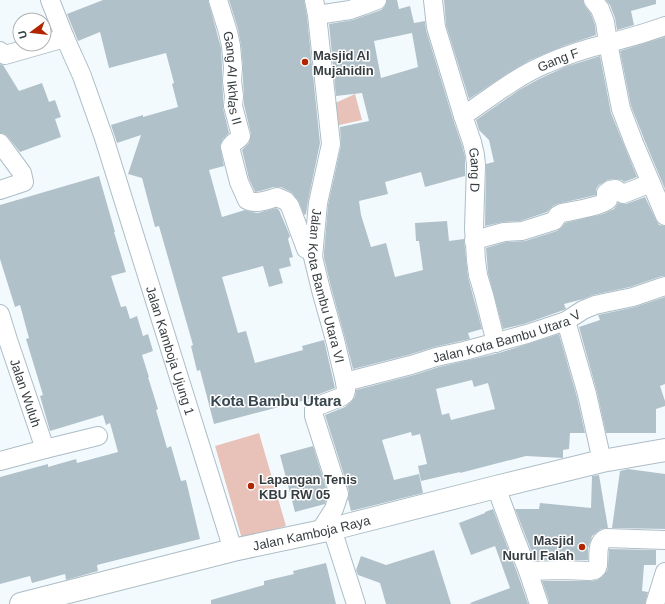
<svg xmlns="http://www.w3.org/2000/svg" width="665" height="604" font-family="Helvetica,sans-serif">
  <style>
    .park { fill: #e8c1b8 }
    .building { fill: #b1c1ca; fill-rule: evenodd }
    .lines { fill: none; stroke-linecap: round; stroke-linejoin: round }
    .street-casing { stroke: #adbdc6; stroke-width: 20 }
    .secondary-casing { stroke: #adbdc6; stroke-width: 24 }
    .street { stroke: #fff; stroke-width: 18 }
    .secondary { stroke: #fff; stroke-width: 22 }
    .poi-dot { fill: #b12501; stroke: #fff; stroke-width: 1.5 }
    .labels { text-anchor: middle; dominant-baseline: central; stroke-width: 3; stroke-linejoin: round; paint-order: stroke }
    .poi-label { font-size: 13px; font-weight: bold; fill: #373e41; stroke: #fff; text-anchor: start }
    .street-label { font-size: 13px; fill: #373e41; stroke: #fff }
    .quarter-label { font-size: 15px; font-weight: bold; fill: #38464d; stroke: #fff }
  </style>
  <rect width="100%" height="100%" fill="#f3fafe"/>
  <!-- park -->
  <g class="park">
    <path d="M355,94l7,26 -27,6 -4,-21z"/>
    <path d="M259,433l27,93 -44,13 -27,-93z"/>
  </g>
  <!-- building -->
  <g class="building">
    <path d="M103,0h105l13,48 1,20v12l1,16v12l6,25 -6,6 -3,7 4,20 -15,4 13,47 23,-7 7,2 6,1 18,-5 3,2 11,26 -2,3 5,18 -4,1 2,8 -12,3 4,14 -14,4 -6,-21 -41,11 16,56 8,-2 9,32 48,-13 -1,-4 22,-6 11,48 -21,8 -4,3 -96,25 -14,-54 -3,1 -6,-25 2,-1 -34,-119 -4,1 -13,-49 -14,-4 13,-39 -24,8 -6,-18 32,-10v2l35,-10 -6,-23 2,-1 -8,-30 -57,15 -9,-36 -22,9 -11,-27z"/>
    <path d="M229,0h75l3,17 13,126 -12,58 -2,13 -2,1 -6,-15 -7,-8 -10,-5h-7l-14,4 -5,1 -6,-13 -7,-29 7,-7 2,-9 -7,-29v-10l-1,-14v-14l-2,-22 -3,-16z"/>
    <path d="M387,0h10l2,9 11,-3 4,17 11,-2 1,9 27,89 9,26 3,12v19l-40,11 -4,-15 -36,10 3,12 -29,7 2,14 10,32 15,-4 9,34 28,-7 -4,-29h-3l-1,-18 32,-2 2,20 15,-2 4,38 14,52 -14,4 2,6 -36,8 -26,8 -55,14 -8,-31 -14,-51 -7,-29v-6l4,-47 13,-59 -1,-19 29,-6 -7,-28 -26,3 -7,-72 24,-4 28,-10 4,-4zM412,33l6,34 -37,11 -7,-37z"/>
    <path d="M444,0h139l2,6 6,8 4,11 1,10 -30,10 -36,15 -22,13 -39,26 -23,-74z"/>
    <path d="M606,0h50v4l-25,7 3,14 -17,5 -2,-12 -5,-13z"/>
    <path d="M665,37v152l-21,-50 -13,-33 -11,-55z"/>
    <path d="M600,56l11,57 26,64 -13,5 -2,-2 -7,-1 -7,1 -9,5 -3,4v6l-39,9 -4,2 -6,6 -27,9 -17,1 -18,4 1,-62 8,-2 -5,-22 -10,-10 -3,-10 43,-30 20,-11 26,-12z"/>
    <path d="M0,64l3,1 16,26 23,-8 7,19 6,-2 6,17 -6,2 6,18 -41,15 -12,-15 -3,-3 -5,-1z"/>
    <path d="M99,176l16,56h-1l12,40 -15,4 10,31 5,-1 4,13 7,-3 6,20 5,-2 5,17 -11,4 7,22h-1l10,32 -2,1 11,38 4,-2 10,35 5,-1 14,59 -103,26 1,6 -32,9 -1,-6 -33,9 -2,-7 -30,8v-107l48,-13v3l28,-8 1,4 41,-11 -8,-29 -4,2 -3,-10 -53,16 -10,-35 3,-1 -17,-56 3,-1 -9,-33 -5,2 -15,-48v-54z"/>
    <path d="M645,197l11,23 3,5 6,1v50h-3l-32,11 -37,8 -10,4 -19,5 2,5 -5,2 -37,13 -21,5 -15,-56 -2,-25 20,-6 19,-1 32,-10 5,-4 3,-4 38,-9 11,-5 4,-6 4,1h4z"/>
    <path d="M665,297v87l-5,2 5,15v5l-9,3v24h-50l-9,-41 -18,-65 21,-7 -2,-5 37,-8z"/>
    <path d="M559,334l18,63 8,36h-15l-1,16 -6,1v8l-37,-2 -66,17v-1l-39,9 -3,-15 9,-2 -7,-30 -8,2 -1,-4 -29,8 12,40 25,-6 4,19 -72,18 -3,-12 1,-8 -24,-76 20,-8 6,-5 4,-5 1,-7 58,-15 25,-8 60,-14zM472,380l2,7 14,-4 7,26 -44,11 -2,-7 -7,2 -6,-26z"/>
    <path d="M313,446l15,48 -3,10 -30,8 -15,-57z"/>
    <path d="M628,469l37,5v55l-53,-1 8,-57z"/>
    <path d="M599,475l9,53 -7,1 -9,7 -4,12v12h-53l-20,-51h24l1,-6 51,5 1,-32z"/>
    <path d="M493,509l25,66 10,29h-57l-1,-1 40,-15 -15,-42 -24,9 -12,-32 26,-10v-1z"/>
    <path d="M609,549l47,1v15h-12l-2,26 6,1 -3,12h-96v-3l-7,-20h47l8,-1 5,-3 5,-6 1,-5z"/>
    <path d="M434,550l17,54h-65l-6,-21 -22,-8 -2,-5 5,-14 25,9z"/>
    <path d="M326,563l10,41h-125v-4l53,-15v-4l30,-7 -1,-3z"/>
  </g>
  <g class="lines">
    <!-- street casing -->
    <g class="street-casing">
      <g id="street">
        <path id="s1" d="M50,0l15,38 17,38 22,62 129,412"/>
        <path id="s2" d="M218,0l10,32 3,14 2,22 -1,13 2,15 -1,10 8,30c-2,5 -7,4 -11,11l9,35 8,18c9,5 20,0 30,-3l9,4 4,5 16,43"/>
        <path id="s3" d="M314,0l3,15 14,129 -13,59 -5,54 8,33 14,50 10,42 1,8 -1,4 -4,3 -23,9 -3,2 -1,2v6l25,78 -5,15 -14,22"/>
        <path id="s4" d="M433,0l3,27 27,89 9,26 3,13 1,10 -2,63 2,32 2,15 6,20 12,48"/>
        <path d="M593,0l7,9 5,13 3,21 13,66 13,34 31,73"/>
        <path d="M317,15l33,-5 14,-5 13,-5"/>
        <path d="M0,51l5,4 60,-17"/>
        <path id="s5" d="M463,116c27,-18 52,-39 83,-52 20,-9 42,-16 63,-21 19,-5 38,-10 56,-17"/>
        <path d="M0,143l22,30 2,9 -24,8"/>
        <path d="M474,241l8,-3 22,-6 18,-1 32,-10 4,-6 4,-2c10,-2 40,-7 46,-13l-2,-3v-4l4,-3 6,-1 7,5 28,-11"/>
        <path id="s6" d="M0,314l8,26 37,109"/>
        <path d="M566,321l21,73 15,67"/>
        <path id="s7" d="M345,382l66,-17 25,-8 28,-6 63,-17 39,-13 17,-11 12,-5 9,-2 29,-6 32,-11"/>
        <path d="M0,461l45,-12 53,-13"/>
        <path d="M496,487l17,46 15,38 11,33"/>
        <path d="M332,529l24,75"/>
        <path d="M528,571l34,-1 27,1 6,-1 2,-2 1,-3c1,-9 -2,-23 8,-27l59,2"/>
        <path d="M655,604l10,-32"/>
      </g>
    </g>
    <!-- secondary casing -->
    <g class="secondary-casing">
      <g id="secondary">
        <path id="s8" d="M21,604l212,-54 99,-21 164,-42 106,-26 63,-11"/>
      </g>
    </g>
    <!-- street -->
    <use href="#street" class="street"/>
    <!-- secondary -->
    <use href="#secondary" class="secondary"/>
  </g>
  <!-- markers -->
  <g class="poi-dot">
    <circle cx="305" cy="62" r="4"/>
    <circle cx="251" cy="486" r="4"/>
    <circle cx="582" cy="547" r="4"/>
  </g>
  <g class="labels">
    <!-- poi labels -->
    <g class="poi-label">
      <text x="313" y="55">Masjid Al<tspan x="313" dy="15">Mujahidin</tspan></text>
      <text x="259" y="479">Lapangan Tenis<tspan x="259" dy="15">KBU RW 05</tspan></text>
      <text x="574" y="540" text-anchor="end">Masjid<tspan x="574" dy="15">Nurul Falah</tspan></text>
    </g>
    <!-- street labels -->
    <g class="street-label">
      <text stroke="none"><textPath href="#s5" startOffset="111">Gang F</textPath></text>
      <text stroke="none"><textPath href="#s2" startOffset="80">Gang Al Ikhlas II</textPath></text>
      <text stroke="none"><textPath href="#s4" startOffset="176">Gang D</textPath></text>
      <text stroke="none"><textPath href="#s3" startOffset="290">Jalan Kota Bambu Utara VI</textPath></text>
      <text stroke="none"><textPath href="#s7" startOffset="168">Jalan Kota Bambu Utara V</textPath></text>
      <text stroke="none"><textPath href="#s1" startOffset="371">Jalan Kamboja Ujung 1</textPath></text>
      <text stroke="none"><textPath href="#s6" startOffset="83">Jalan Wuluh</textPath></text>
      <text stroke="none"><textPath href="#s8" startOffset="299">Jalan Kamboja Raya</textPath></text>
    </g>
    <!-- quarter labels -->
    <g class="quarter-label">
      <text x="276" y="400">Kota Bambu Utara</text>
    </g>
  </g>
  <!-- north arrow -->
  <g transform="translate(32 32) rotate(255)"><circle r="19" fill="#ffffff" stroke="#afb2b3"/>
  <path d="M0-3L7 15L0 10L-7 15Z" fill="#b12501"/>
  <text y="-6" font-size="11" font-weight="bold" text-anchor="middle" fill="#373e41">U</text>
  </g>
</svg>
